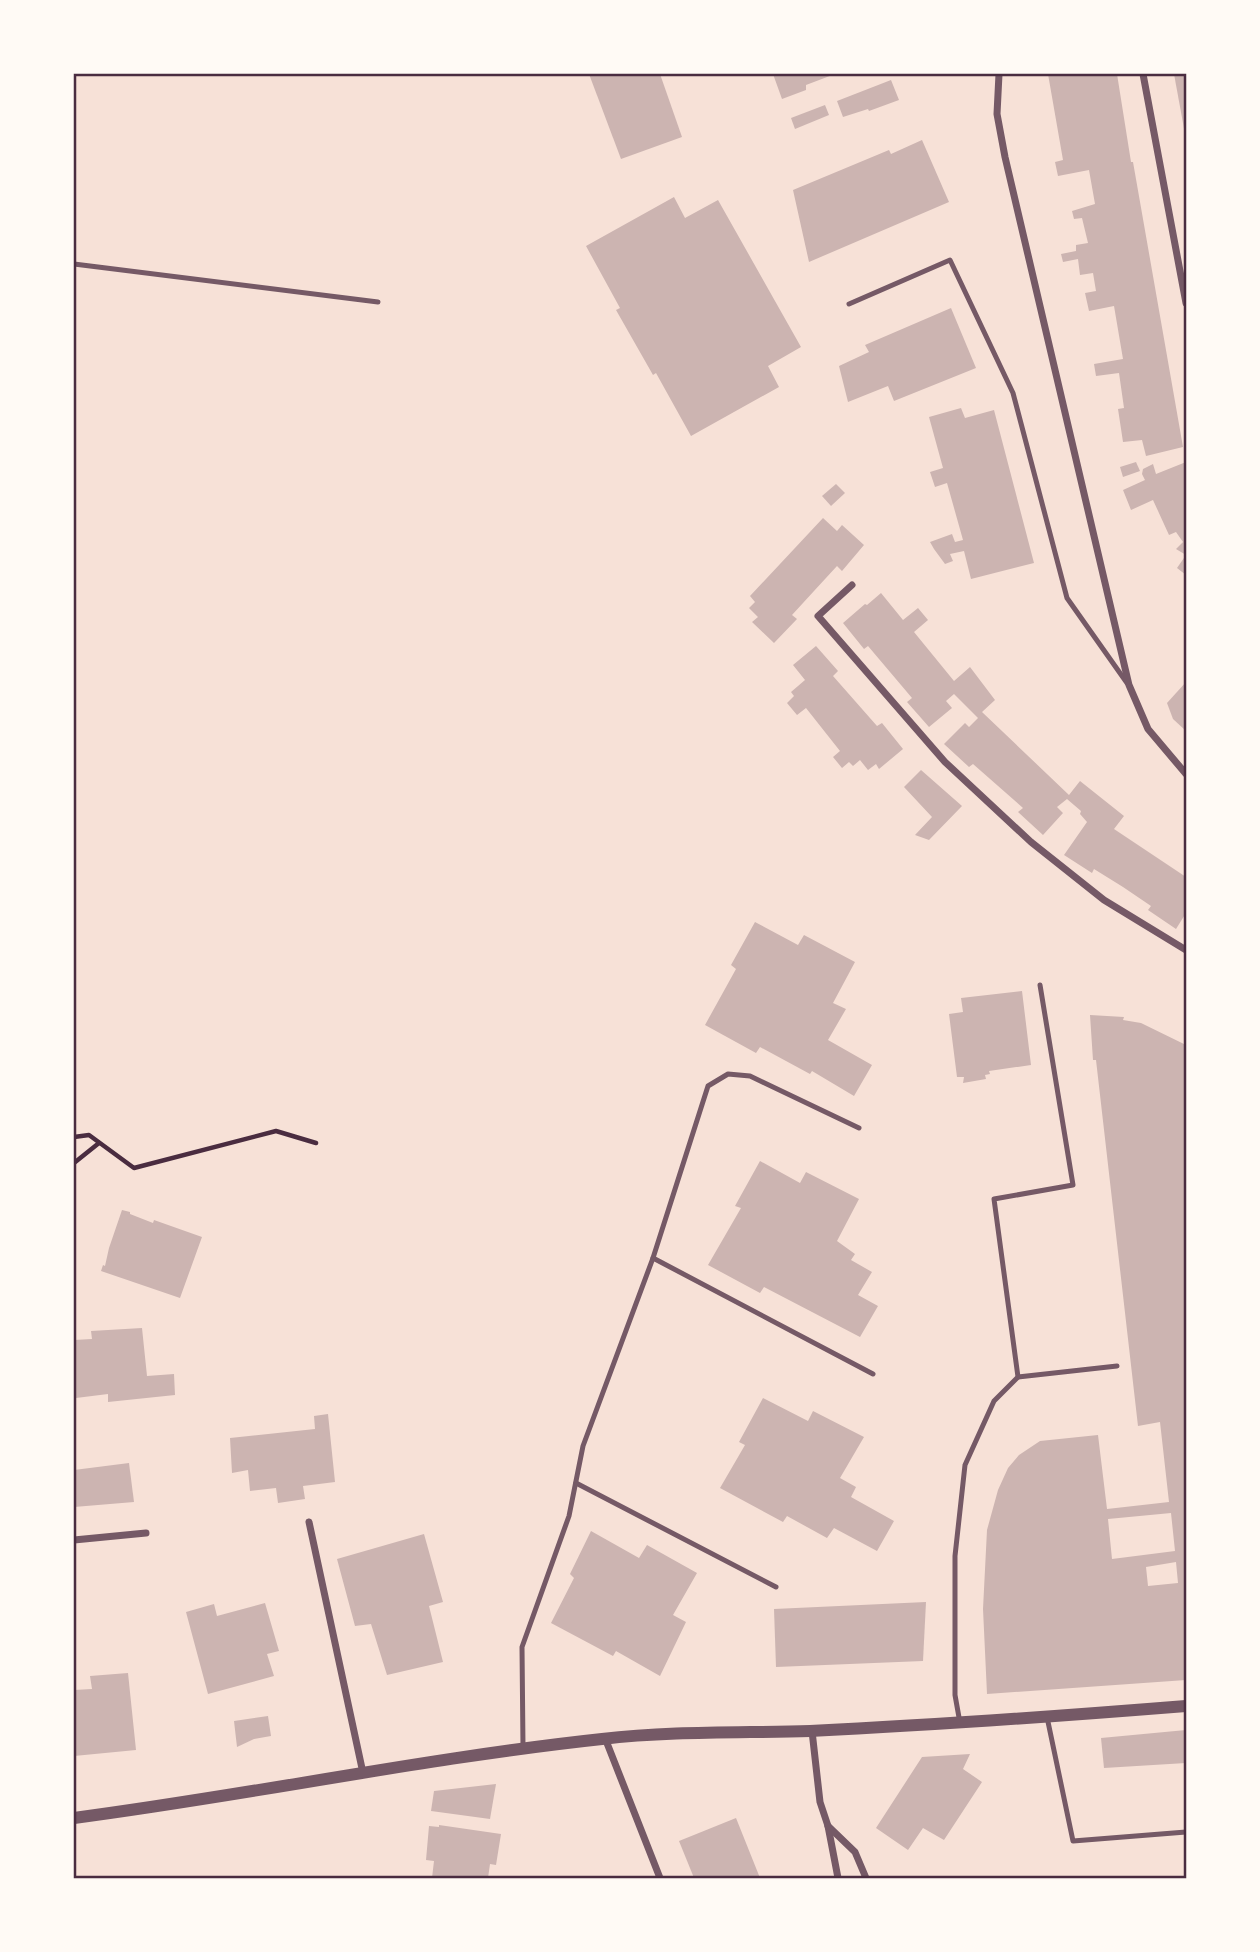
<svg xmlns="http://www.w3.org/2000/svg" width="1260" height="1952" font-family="'PT Sans',sans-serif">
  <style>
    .building { fill: #ccb4b1; fill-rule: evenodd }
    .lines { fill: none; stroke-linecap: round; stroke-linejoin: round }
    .path { stroke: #4a2c40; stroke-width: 4.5 }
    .service { stroke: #755966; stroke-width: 5 }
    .minor { stroke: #755966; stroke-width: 7 }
    .tertiary { stroke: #755966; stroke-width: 12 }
    .neatline { fill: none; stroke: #4a2c40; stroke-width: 2.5 }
  </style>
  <rect width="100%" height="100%" fill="#f7e1d7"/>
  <!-- building -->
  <g class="building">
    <path d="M589,74h71l22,63 -61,22z"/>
    <path d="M773,74h62l-29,11v5l-24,9z"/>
    <path d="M1048,74h69l14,88h2l50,285 -37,9 -4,-16 -19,2 -5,-33 6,-1 -5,-35 -23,3 -2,-12 29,-5 -9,-53 -25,5 -4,-18 11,-2 -3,-18 -13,2 -2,-16 -15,3 -2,-8 15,-3v-6l12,-2 -6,-25 -8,1 -2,-8 23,-7 -6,-34 -31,6 -3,-14 8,-2z"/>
    <path d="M1174,74h12v60h-1z"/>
    <path d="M891,80l8,20 -30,11 -1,-2 -25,8 -6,-16z"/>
    <path d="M825,105l4,10 -34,14 -4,-11z"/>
    <path d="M922,140l27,62 -140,60 -16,-72 96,-40 2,4z"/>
    <path d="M674,197l11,21 33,-18 83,147 -33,19 11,21 -88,49 -35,-63 -3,2 -37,-65 4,-2 -34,-62z"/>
    <path d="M951,308l25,60 -82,33 -6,-15 -40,16 -9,-36 30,-14 -4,-7z"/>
    <path d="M961,408l4,10 29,-8 40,153 -63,16 -7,-28 -14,3 3,7 -8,3 -11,-15 -4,-7 22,-8 3,8 8,-2 -16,-57 -12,4 -5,-15 13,-4 -14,-51z"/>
    <path d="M1136,462l4,9 -17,6 -3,-10z"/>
    <path d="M1186,462v113l-9,-7 9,-13 -10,-6 7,-7 -7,-10 -7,3 -16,-35 -22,10 -8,-20 22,-10 -3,-6 1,-5 10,-5 3,10z"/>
    <path d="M836,484l9,9 -14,13 -9,-10z"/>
    <path d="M823,518l14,13 5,-6 22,20 -22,26 -5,-5 -23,25 -22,24 5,4 -23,24 -22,-21 6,-5 -9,-9 6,-6 -5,-6z"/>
    <path d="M881,593l22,27 15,-12 10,12 -14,12 40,49 16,-14 25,33 -13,12 87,83 11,-14 44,35 -10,13 72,48 -1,21 1,15 -10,16 -28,-19 3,-4 -28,-19 -29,-18 -2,4 -28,-18 23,-33 -7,-8 1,-3 -14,-12 -10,8 6,6 -20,22 -25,-23 5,-4 -50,-44 -4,3 -25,-23 21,-21 4,4 9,-9 -24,-24 -8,7 6,7 -23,19 -22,-25 5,-4 -44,-52 -4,3 -21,-26 22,-19 2,1z"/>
    <path d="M816,646l22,25 -5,5 44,50 5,-3 21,26 -24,20 -3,-5 -8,6 -8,-10 -7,6 -4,-4 -7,6 -9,-11 7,-6 -34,-43 -9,7 -10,-12 7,-7 -3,-4 14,-12 -12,-15z"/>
    <path d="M1186,682v49l-13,-12 -6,-16z"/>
    <path d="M921,770l41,36 -33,34 -14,-5 17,-18 -28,-30z"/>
    <path d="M755,922l43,23 6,-10 51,27 -22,41 13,6 -18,31 44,25 -18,31 -42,-25 -2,3 -50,-27 -4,6 -51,-28 31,-56 -5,-4z"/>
    <path d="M1022,991l9,74 -42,6 1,3 -5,1 1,4 -23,4 1,-6h-7l-8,-63 14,-2 -2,-14z"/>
    <path d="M1090,1015l34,2 -1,3 18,3 45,22v635l-199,14 -4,-85 4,-79 11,-40 10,-22 11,-13 21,-14 58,-6 9,74 62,-7 -9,-80 -22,4 -42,-366h-3zM1171,1513l4,38 -63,8 -4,-40zM1176,1562l2,21 -30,3 -2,-19z"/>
    <path d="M760,1161l40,22 6,-11 53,27 -22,42 18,13 -4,6 21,12 -14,23 20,11 -18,31 -96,-50 -4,6 -52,-28 33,-57 -6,-2z"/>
    <path d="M122,1210l8,2v2l23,9 1,-3 48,17 -22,61 -79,-27 2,-6 2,1 4,-18z"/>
    <path d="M142,1328l5,48 27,-2 1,21 -67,7v-8l-32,4 -2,-58 18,-1 -1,-8z"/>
    <path d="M763,1398l45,23 5,-10 51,26 -24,41 16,9 -5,10 43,24 -17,30 -43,-23 -7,10 -40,-22 -4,6 -63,-34 25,-43 -6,-3z"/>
    <path d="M328,1414l7,68 -32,4 2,13 -27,4 -2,-15 -26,3 -2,-21 -16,3 -2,-35 85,-9 -1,-13z"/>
    <path d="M129,1463l5,39 -60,5v-37z"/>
    <path d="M591,1531l48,27 8,-13 50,28 -24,42 13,7 -26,54 -44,-25 -3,5 -62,-33 23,-45 -4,-4z"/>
    <path d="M424,1534l19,68 -14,4 14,56 -56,13 -16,-51 -16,2 -18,-67z"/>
    <path d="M926,1602l-3,59 -147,6 -2,-58z"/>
    <path d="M265,1603l14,48 -12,3 7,22 -66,18 -22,-82 28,-8 3,12z"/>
    <path d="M128,1673l8,77 -62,6v-66l18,-1 -2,-13z"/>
    <path d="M268,1716l3,20 -17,3 -17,8 -3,-26z"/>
    <path d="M1186,1730v33l-82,5 -3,-30z"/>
    <path d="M970,1754l-7,15 19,13 -38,58 -21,-12 -15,22 -32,-22 46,-71z"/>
    <path d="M496,1784l-6,35 -59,-8 3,-20z"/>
    <path d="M736,1818l24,60h-66l-15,-37z"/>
    <path d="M439,1825l62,9 -5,31 -6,-1 -2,14h-56l2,-17 -8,-1 3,-34 10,1z"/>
  </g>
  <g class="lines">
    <!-- path -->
    <g class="path">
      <path d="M74,1137l15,-2 45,33 142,-37 40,12"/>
      <path d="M74,1163l25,-20"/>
    </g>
    <!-- service -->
    <g class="service">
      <path d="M74,264l304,38"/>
      <path d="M849,304l101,-44 63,133 54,205 60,85"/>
      <path d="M653,1258l220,116"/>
      <path d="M1018,1377l99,-11"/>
      <path d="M576,1483l200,104"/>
      <path d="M1047,1717l26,124 113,-9"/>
      <path d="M960,1723l-5,-28v-139l10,-91 29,-64 24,-24 -24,-178 79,-14 -33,-200"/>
      <path d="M523,1747l-1,-100 47,-131 14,-70 70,-188 55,-172 20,-12 22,2 109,52"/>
    </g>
    <!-- minor -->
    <g class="minor">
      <path d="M999,74l-2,40 8,43 124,528 19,44 38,45"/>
      <path d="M1143,74l43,229"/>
      <path d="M852,585l-34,31 127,146 86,80 73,58 82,50"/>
      <path d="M309,1522l54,251"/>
      <path d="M74,1540l72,-7"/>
      <path d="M812,1731l8,71 8,24 10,52"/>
      <path d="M605,1738l55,140"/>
      <path d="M828,1826l27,26 11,26"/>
    </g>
    <!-- tertiary -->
    <path class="tertiary" d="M74,1818c176,-23 351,-60 528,-79 69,-8 139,-6 208,-8 126,-6 251,-15 376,-25"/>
  </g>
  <!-- border -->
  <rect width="1260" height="1952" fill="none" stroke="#fffaf5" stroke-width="150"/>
  <rect x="75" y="75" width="1110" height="1802" class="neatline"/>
</svg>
